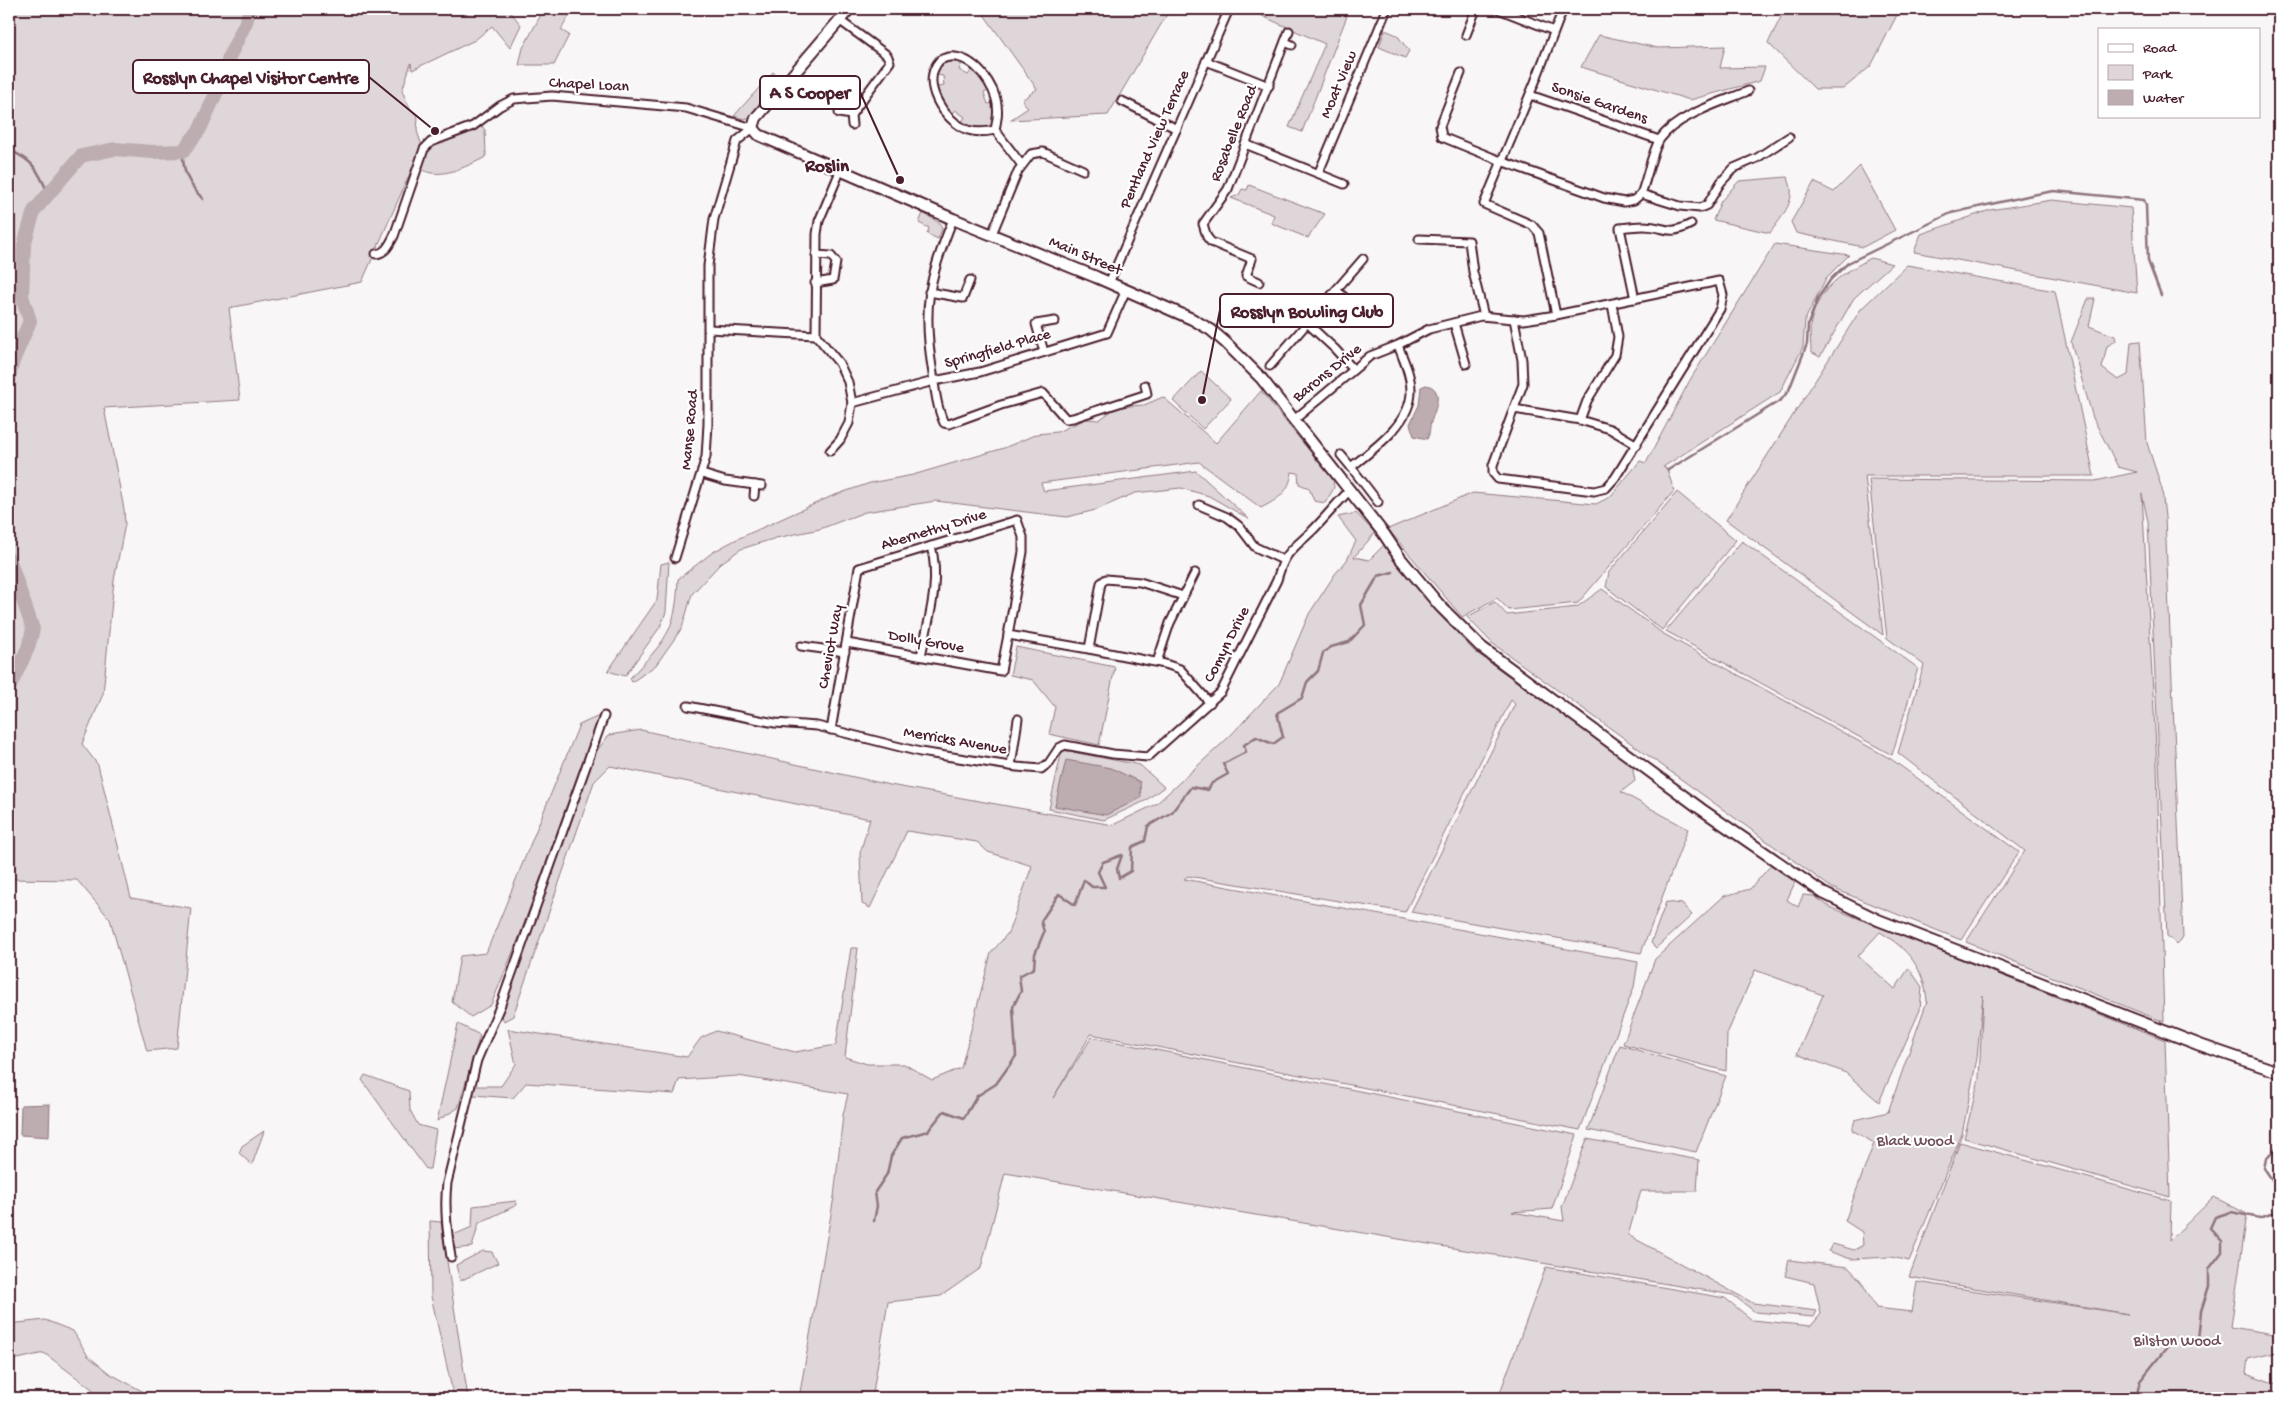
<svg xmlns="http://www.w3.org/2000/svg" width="2288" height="1407" font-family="'Gochi Hand',sans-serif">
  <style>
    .green { fill: #ded6d9; stroke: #947a82 }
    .water { fill: #bdadb0; stroke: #8f747b }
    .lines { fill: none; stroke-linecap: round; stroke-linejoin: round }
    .stream { stroke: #8f747b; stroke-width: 2.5 }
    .river { stroke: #bdadb0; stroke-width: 14 }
    .street-casing { stroke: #4a1f2b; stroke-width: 11 }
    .secondary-casing { stroke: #4a1f2b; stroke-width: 14 }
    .street { stroke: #fff; stroke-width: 7 }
    .secondary { stroke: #fff; stroke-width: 10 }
    .labels { text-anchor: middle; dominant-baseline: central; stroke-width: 4.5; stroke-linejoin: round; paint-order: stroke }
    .street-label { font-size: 16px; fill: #4a1f2b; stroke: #fff }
    .park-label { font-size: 16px; fill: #6f4d56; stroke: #fff }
    .quarter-label { font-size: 19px; font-weight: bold; fill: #4a1f2b; stroke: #fff }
    .leader { fill: none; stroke: #4a1f2b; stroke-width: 2 }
    .callout-dot { fill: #4a1f2b; stroke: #fff; stroke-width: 2 }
    .callout { fill: #fff; stroke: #4a1f2b; stroke-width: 2 }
    .callout-label { font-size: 18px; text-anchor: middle; font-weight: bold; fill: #4a1f2b }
  </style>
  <rect width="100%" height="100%" fill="#f8f6f7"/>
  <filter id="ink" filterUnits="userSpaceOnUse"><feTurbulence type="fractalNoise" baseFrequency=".02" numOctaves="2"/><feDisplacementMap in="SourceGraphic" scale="10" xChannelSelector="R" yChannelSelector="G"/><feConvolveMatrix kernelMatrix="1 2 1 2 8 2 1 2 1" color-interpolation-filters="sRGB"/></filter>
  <g filter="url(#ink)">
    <!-- green -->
    <g class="green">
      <path d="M9,9h499l13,16 -11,23 -18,-22 -17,14 -63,30 -1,-7 -9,28 9,19 7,7 -1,14 5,15 -60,136 -133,26 11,92 -136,8 20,101 1,15 -11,56 -11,114 -21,50 16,21 33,133 60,10 -14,140 -30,3 -37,-132 -33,-39 -68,-1z"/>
      <path d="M544,9h29l-12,21 8,5 -15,30h-35l4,-17z"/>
      <path d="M980,9h190l-62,106 -98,5 18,-12 -6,-8 15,-11z"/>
      <path d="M1265,9h63l19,7 -45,116 -13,-5 36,-83 -63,-28z"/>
      <path d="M1788,9h112l-29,57 -28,23h-28l-47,-46 14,-28z"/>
      <path d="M1385,30l12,5 12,16 -4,7 -26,-11z"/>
      <path d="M1599,35l59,13 67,-2 -5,22 45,-1 -5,14 -70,19 -109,-33z"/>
      <path d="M948,61l14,2 -3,7 9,5 4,-5 7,6 11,14 -6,3 4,11 5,-1v17l-3,7c-10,5 -20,1 -29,-4l4,-6 -10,-7 -4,4 -12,-17 -2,-10 7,-1 -1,-10 -7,-1 5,-10z"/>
      <path d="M773,72l9,7 -31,38 -7,2 -10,-3z"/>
      <path d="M482,126l3,4 1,25 -2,3c-17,8 -43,22 -61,12 -1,-34 39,-28 59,-44z"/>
      <path d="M1860,166l35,64 -32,17 -67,-14 -5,-11 23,-40 20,10z"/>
      <path d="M1787,177c12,21 -4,38 -17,56l-57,-13 8,-19 18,-20z"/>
      <path d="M1249,185l76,29 -17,24 -37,-15 3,-8 -43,-17 8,-3 3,-6 5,1z"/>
      <path d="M2052,200l79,8 6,85 -223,-41 7,-18 69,-24z"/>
      <path d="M923,213l17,10 2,6 -4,10 -11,-5 2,-6 -10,-5z"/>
      <path d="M1775,244l74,11 -23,23 -21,42 -2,27 -23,45 -117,75 4,2 7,22 -96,112 -69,7 -12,-12 -35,19 -74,-88 85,-36 123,11 14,-7 30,-36 6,2 44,-83z"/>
      <path d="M1871,258l21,6 -38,34 -34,59 -9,-5c0,-10 -2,-22 0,-31 9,-35 31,-47 60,-63z"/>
      <path d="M1907,265l148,26 39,185h-229l18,159 -157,-115 135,-211z"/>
      <path d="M2088,299h7l-6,27 26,10 1,5 -9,5 -5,22 16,12 10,-5 3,-33 9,-1 7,102 15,46 3,28 18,421 -6,6 -10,-8 -19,-414 -6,-28 15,271 7,257 -198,-80 59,-91 -127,-98 26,-88 -37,-27 -18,-159 226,2 42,-9 -19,-5 -25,-49 -22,-76z"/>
      <path d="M1201,371l30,28 -28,30 -30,-28z"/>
      <path d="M1261,391l72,89 1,8 -9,15 -11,-2 -5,-13 -10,-4 -1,-11 -6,-1c-3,21 -14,27 -31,36l-62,-46 -158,21 3,8 152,-20 53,48 -40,-23 -28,-8 -46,5 -39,17 -29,7 -131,-16 -71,11 -45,17 -44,9 -35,11 -20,14 -29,31 -10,34 -26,37 -24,17 -2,-4c35,-38 46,-45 48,-99l35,-27 22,-12 97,-44 38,-13 43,-8 91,-27 33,-14 20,-2 29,-13 13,1 18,-13 27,-2 19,-8 53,46z"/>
      <path d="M1677,492l59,48 -74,90 -56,-43 3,-15z"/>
      <path d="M1356,513l19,20 -21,24 15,3 16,-16 52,68 37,39 158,114 3,16 -14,11 67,37 -47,124 -230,-41 104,-208 -4,-4 -106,212 -217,-36 -4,3 454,83 -4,25 -54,143 -489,-96 -38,64 39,-61 485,98 -25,74 -40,3 52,9 -2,-14 25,-68 112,21 -2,31h-56l-13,44 125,68 64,8 -3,6 -59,-5 -22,-17 -728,-122 -24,95 -40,28 -53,6 -16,96h-73l35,-201 9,-82 5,-21 -110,-18 -59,4 -5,14 -148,-11 -13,15 -40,-3 2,-9h26l15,-22 -8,-35 179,28 14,-19 15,-7 79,21 41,-7 15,-97h7l-13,109 22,7h37l28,16 29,-12 30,-115 17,-20 24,-67 -44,-14 -11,-10 -70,-11 -37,77 -8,-4 -2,-51 10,-34 -260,-53 -16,16 -81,234 -9,5 -4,-8 95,-260 14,-18 32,-5 249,55 223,40 43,-21 73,-67 50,-53 30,-70 26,-40 12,-14 9,-19 -18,-24z"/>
      <path d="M1742,541l176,127 -26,87 -226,-124z"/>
      <path d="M669,562l-3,50 -6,15 -35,49 -17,-5 49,-71 4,-36z"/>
      <path d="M1602,589l60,44 229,126 128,93 -58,88 -129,-52 -340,-245 -25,-26 28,-15 12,13 70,-8z"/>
      <path d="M1016,647l99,20 -16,78 -50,-11 6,-27 -22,-27 -23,-5z"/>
      <path d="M599,716l-79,219 -29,70 -20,12 -19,-15 8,-46 26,-3 93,-228z"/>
      <path d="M1062,750l78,15 24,22 -19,14 -41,19 -55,-11z"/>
      <path d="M1773,863l23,17 -9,20 11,7 5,-12 11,1 16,11 47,19 288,114 5,157 -206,-59 15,-59 4,-84 -6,63 -15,76 -53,127 -18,-4 -40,2 -23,-8 5,-7 21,6 9,-5 -1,-13 -17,-11 29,-78 -22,-13 3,-10 33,-8 39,-111c-3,-33 -19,-52 -47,-69l-22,24 37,33 14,-21 13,19 -2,23 -41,92 -33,-29 -49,-19 26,-59 -68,-25 -28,64 -1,37 -103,-27 32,-85 69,-63 26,-7z"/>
      <path d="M1666,902l16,2 10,11 -36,33 -5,-5z"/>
      <path d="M458,1024l22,11 -22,73 -21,13z"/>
      <path d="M1620,1045l106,31 -30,76 -108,-22z"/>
      <path d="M365,1075l44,16 1,19 8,15 18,5 -6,39h-4l-64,-89z"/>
      <path d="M264,1131l-12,34 -13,-12 3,-7z"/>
      <path d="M1960,1142l211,59 -1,39 44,-43 33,17 -16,113 48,8v17l-31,7 -2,14 33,12v13c-24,0 -52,-4 -74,0h-707l48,-131 179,31 27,22 59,6 10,-12 -7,-31 -29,-7 4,-16 59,7 13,14 15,27 36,4 5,-30 211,32 -219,-37z"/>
      <path d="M516,1201l1,4 -38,18 -7,24 -19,2 -2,-13 21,-9 1,-21z"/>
      <path d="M430,1221l11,1 27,176h-14l-23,-102z"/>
      <path d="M483,1251l9,1 6,11 -38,18 -4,-16z"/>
      <path d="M45,1320l28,11 15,25 21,17 44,24 -49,1 -60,-45 -35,8v-37z"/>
    </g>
    <!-- water -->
    <g class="water">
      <path d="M1426,385c18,3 10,23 6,34 -3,7 -1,13 -5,20l-13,-3 -4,-12 9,-19 2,-18z"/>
      <path d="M1066,760l45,8 29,14 1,16 -35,17 -51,-9z"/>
      <path d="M50,1104l-1,33 -29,-2 1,-30z"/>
    </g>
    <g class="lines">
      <!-- stream -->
      <g class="stream">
        <path d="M9,150c24,10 29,20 39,43"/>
        <path d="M183,151c-1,20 6,34 20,48"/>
        <path d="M1668,470l113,-70 8,-10 18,-46 1,-20 10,-26 13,-19 17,-16 103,-50 81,-18 22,-4 90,9 2,5 2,56 13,34"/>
        <path d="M2279,1146l-13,13 -2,9 13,19 2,10"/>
        <path d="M874,1221l3,-15 -2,-14 12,-18 4,-18 11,-18 26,-7 16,-20 20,7 13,-22 19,-12 20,-28 -3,-49 8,-16 -2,-15 15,-8 1,-14 9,-22 -3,-11 18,-27 16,11 9,-25 8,7h13l-7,-15 5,-10 19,-7 -5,14 2,9 12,-7 1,-24 13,-6 3,-15 24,-14 19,-25 17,3 4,-7 16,-9 -5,-10 23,-12 -2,-7 12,-8 17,7 10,-7 -6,-24 25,-15 5,-16 11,-11 5,-18 8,-6 18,-5 16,-17 -4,-20 17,-29 15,-4"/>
        <path d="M2198,1340l3,-29 8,-25v-17l13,-17v-11l-12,-13 5,-11 16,-5 29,6 16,-6 3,-8"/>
        <path d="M2136,1398l4,-17 31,-39"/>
      </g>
      <!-- river -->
      <g class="river">
        <path d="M9,377l4,-16 17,-40 -8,-25 2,-51 10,-34 47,-55 34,-7 37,3 31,-1 17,-22 22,-49 8,-25 16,-33 4,-13"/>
        <path d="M9,559l24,70 -5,19 -19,40"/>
      </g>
      <!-- street casing -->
      <g class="street-casing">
        <g id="street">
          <path d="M1218,9l9,4"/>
          <path d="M1498,9l56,22"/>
          <path d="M839,20l48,35 3,7 -39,53 -12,-2"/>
          <path d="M1466,35l10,-26"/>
          <path d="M1285,42l7,3"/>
          <path d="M1206,61l63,25"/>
          <path d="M1461,73l-21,53 2,11 59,24 103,37 20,4 10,-2 7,-6 39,12 20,2 7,-3 14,-23 13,-14 23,-10 32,-21"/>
          <path d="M1530,95l129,45"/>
          <path d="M1122,101l55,28"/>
          <path d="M851,115l1,10"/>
          <path d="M995,130c-9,2 -18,3 -27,0 -24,-9 -49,-47 -28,-70 25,-13 50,17 56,39 3,11 1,21 -1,31l26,34"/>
          <path d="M1245,144l99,40"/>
          <path d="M1319,172l68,-163"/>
          <path d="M1641,194c6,-15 11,-43 19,-55 17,-24 62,-37 88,-48"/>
          <path d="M953,219c-25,62 -31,88 -20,155 2,16 4,34 11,49l5,1 52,-19 42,-12 23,26 7,-1 74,-24 -2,-9"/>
          <path d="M992,234l26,-63 13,-17 12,-2 40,18"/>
          <path d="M1419,239l50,2 4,31 11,44"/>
          <path d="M376,254c10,-1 13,-9 18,-18l30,-87 7,-7 42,-16 27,-20 14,-7 38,-3 134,12 67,20"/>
          <path d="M1259,282l-13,-6 6,-17 -41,-17 -4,-5 -4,-13 25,-35 61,-158"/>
          <path d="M815,283l18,-3 3,-18 -5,-6 -15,-1"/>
          <path d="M1109,283l120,-274"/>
          <path d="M1336,290l24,21"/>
          <path d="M929,292l34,6 7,-18"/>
          <path d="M1635,299l-15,-71c8,-1 16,-2 24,-2 23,0 22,11 47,-2"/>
          <path d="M1514,319l8,41 1,24 -30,81v8l5,6 96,12 12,-3 9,-10 105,-169 3,-14 -4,-14 -163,34"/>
          <path d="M1454,323l12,41"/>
          <path d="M1308,324l27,25 18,20"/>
          <path d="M709,329l107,6"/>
          <path d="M1398,345l31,-16 52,-13 43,4 32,-5 -17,-82 -7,-8 -48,-21 51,-122 28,-73"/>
          <path d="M1044,352l-8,-28 19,-3"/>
          <path d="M1270,366l93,-107"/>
          <path d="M852,403l82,-22 46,-9 127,-39 19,-43"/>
          <path d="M1514,409l66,11 30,9 27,16"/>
          <path d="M1294,420l76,-64 28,-11c5,14 13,29 13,45 1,32 -37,59 -60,77l27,35"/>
          <path d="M1580,420l7,-19 28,-46 3,-18 -6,-33"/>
          <path d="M830,451l10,-11 9,-17 3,-20 -4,-21 -9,-19 -23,-28 1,-101 2,-13 22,-52"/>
          <path d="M1341,455l10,12"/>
          <path d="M702,474l23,7 37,5"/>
          <path d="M754,496l1,-11"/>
          <path d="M1199,505l28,12 12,9 16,21 28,13"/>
          <path d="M675,558l31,-101 2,-33v-158l6,-47 23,-78 16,-13"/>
          <path d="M1183,596l-43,-14 -34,-3 -5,4 -12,66 76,15 15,5 30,34"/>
          <path d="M847,643l154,28 7,-36"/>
          <path d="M801,646l44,6"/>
          <path d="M921,656c7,-35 20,-74 10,-110"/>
          <path d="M1157,662l13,-39 25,-50"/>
          <path d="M688,706l87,17 42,3 103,26 97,15 24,2 8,-6 10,-15 6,-3 48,9 35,3 73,-65 56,-112c8,-29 15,-30 35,-49 13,-13 24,-27 37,-40"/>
          <path d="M831,730l28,-162 158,-48 6,17v15l-15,83 81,14"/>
          <path d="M1011,766l7,-47"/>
          <path d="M451,1257c-4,-25 -7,-49 -4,-74l30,-123 24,-56 103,-288"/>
        </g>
      </g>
      <!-- secondary casing -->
      <g class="secondary-casing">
        <path id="secondary" d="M849,9l-93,109 -3,10 6,7 194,84 143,58 96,42 19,11 15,13 35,35 123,156 16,24 40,48 41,41 220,162 122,84 55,27 322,125 79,27"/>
      </g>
      <!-- street -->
      <use href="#street" class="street"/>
      <!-- secondary -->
      <use href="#secondary" class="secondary"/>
    </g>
  </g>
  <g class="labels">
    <!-- street labels -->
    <g class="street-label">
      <text transform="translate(1340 85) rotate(-67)">Moat View</text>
      <text transform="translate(589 86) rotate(3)">Chapel Loan</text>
      <text transform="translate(1599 104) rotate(19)">Sonsie Gardens</text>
      <text transform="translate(1235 134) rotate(-68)">Rosabelle Road</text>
      <text transform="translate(1156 140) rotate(-66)">Pentland View Terrace</text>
      <text transform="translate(1085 257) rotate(23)">Main Street</text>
      <text transform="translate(998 350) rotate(-16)">Springfield Place</text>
      <text transform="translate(1328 374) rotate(-39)">Barons Drive</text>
      <text transform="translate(691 430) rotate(-85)">Manse Road</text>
      <text transform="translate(934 531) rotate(-17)">Abernethy Drive</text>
      <text transform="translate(926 643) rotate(10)">Dolly Grove</text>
      <text transform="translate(1228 645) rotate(-63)">Comyn Drive</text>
      <text transform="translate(832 647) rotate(-80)">Cheviot Way</text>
      <text transform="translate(955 742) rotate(10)">Merricks Avenue</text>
    </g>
    <!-- park labels -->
    <g class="park-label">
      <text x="1915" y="1142">Black Wood</text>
      <text x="2177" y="1342">Bilston Wood</text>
    </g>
    <!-- quarter labels -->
    <g class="quarter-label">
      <text x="827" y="167">Roslin</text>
    </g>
  </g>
  <!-- callouts -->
  <path class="leader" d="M435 131L369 77M900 180L860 92M1202 400L1220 310"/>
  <g class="callout-dot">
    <circle cx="435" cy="131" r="5"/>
    <circle cx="900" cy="180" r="5"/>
    <circle cx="1202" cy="400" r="5"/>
  </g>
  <g class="callout">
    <rect x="133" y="60" width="236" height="33" rx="5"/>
    <rect x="760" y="76" width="100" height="33" rx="5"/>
    <rect x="1220" y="294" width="173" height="33" rx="5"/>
  </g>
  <g class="callout-label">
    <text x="251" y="83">Rosslyn Chapel Visitor Centre</text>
    <text x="810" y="98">A S Cooper</text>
    <text x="1307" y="317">Rosslyn Bowling Club</text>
  </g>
  <!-- margin -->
  <rect width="2288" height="1407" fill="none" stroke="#fff" stroke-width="30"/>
  <rect x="15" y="15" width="2258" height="1377" fill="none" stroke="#4a1f2b" stroke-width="2" filter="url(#ink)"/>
  <!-- legend -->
  <rect x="2098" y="28" width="162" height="90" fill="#ffffff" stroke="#b7a5aa"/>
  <rect x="2108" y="44" width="25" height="8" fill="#ffffff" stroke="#b7a5aa"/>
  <text x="2143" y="52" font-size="15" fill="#4a1f2b">Road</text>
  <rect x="2108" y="65" width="25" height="15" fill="#ded6d9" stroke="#b7a5aa"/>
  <text x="2143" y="78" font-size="15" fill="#4a1f2b">Park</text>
  <rect x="2108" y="90" width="25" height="15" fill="#bdadb0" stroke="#b7a5aa"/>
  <text x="2143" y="102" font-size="15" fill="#4a1f2b">Water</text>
</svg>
